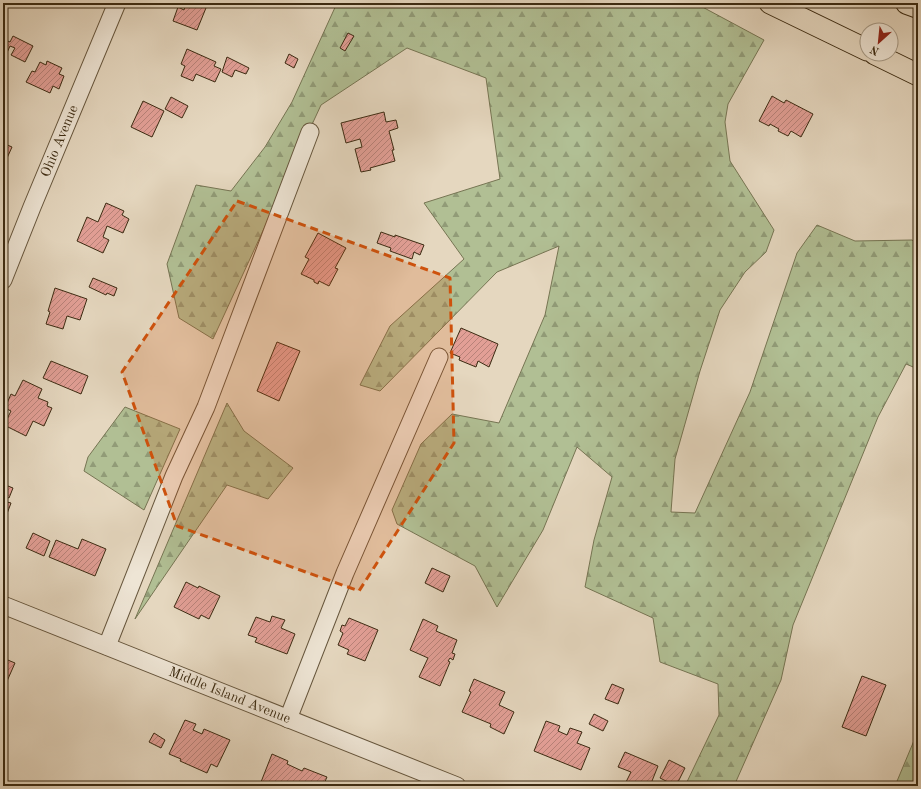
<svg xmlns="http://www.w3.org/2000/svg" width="921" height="789" font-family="'Old Standard TT',serif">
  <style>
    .forest { fill: url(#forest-firs); stroke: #767553 }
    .building { fill: url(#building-hatch); stroke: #3c2b12 }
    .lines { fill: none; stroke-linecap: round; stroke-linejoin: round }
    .minor-casing { stroke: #66563d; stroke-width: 19 }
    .major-casing { stroke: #3c2b12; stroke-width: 23 }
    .highway-casing { stroke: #3c2b12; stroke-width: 24 }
    .minor { stroke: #eee5d5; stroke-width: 17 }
    .major { stroke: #e5d7bf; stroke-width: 21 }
    .highway { stroke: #e5d7bf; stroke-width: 22 }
    .marked { fill: #ce520d; fill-opacity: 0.2; stroke: #ce520d; stroke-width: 3; stroke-dasharray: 8 5; stroke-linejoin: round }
    .labels { text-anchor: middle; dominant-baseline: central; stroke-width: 3; stroke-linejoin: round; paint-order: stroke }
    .street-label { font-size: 14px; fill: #3c2b12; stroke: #eee5d5 }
  </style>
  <defs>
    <pattern id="forest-firs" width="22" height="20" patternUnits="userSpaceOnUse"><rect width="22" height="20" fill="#b1bf94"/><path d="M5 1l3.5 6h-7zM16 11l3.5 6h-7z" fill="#919b77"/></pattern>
    <pattern id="building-hatch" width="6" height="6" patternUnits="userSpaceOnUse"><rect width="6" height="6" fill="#e29f96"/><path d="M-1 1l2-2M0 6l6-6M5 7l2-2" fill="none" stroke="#b88279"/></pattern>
  </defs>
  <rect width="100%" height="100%" fill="#e5d7bf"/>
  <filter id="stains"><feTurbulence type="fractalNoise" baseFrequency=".005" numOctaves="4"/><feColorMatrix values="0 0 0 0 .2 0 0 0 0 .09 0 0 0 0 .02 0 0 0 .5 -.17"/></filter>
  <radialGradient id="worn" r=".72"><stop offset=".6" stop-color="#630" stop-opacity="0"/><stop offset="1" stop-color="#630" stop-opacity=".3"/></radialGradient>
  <!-- forest -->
  <g class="forest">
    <path d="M337,3h358l69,37 -36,64 -3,18 5,39 44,69 -8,22 -21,20 -25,38 -20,61 -25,88 -4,53 24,1 55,-121 47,-139 20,-28 38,16 57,-1 6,4v125l-12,-5 -28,53 -85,208 -12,55 -47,106h-49l34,-71 -1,-31 -58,-22 -7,-44 -68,-31 9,-47 18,-63 -35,-30 -34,83 -46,77 -22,-41 -78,-42 -5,-14 29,-66 31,-30 47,9 46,-108 14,-69 -62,26 -117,119 -20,-6 30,-59 74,-67 -40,-56 76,-24 -14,-101 -79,-30 -86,57 -108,234 -34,-21 -12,-54 29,-79 35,6 34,-44 27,-45z"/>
    <path d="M227,403l17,28 49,37 -25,31 -41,-14 -92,134z"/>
    <path d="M125,407l55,22 -36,81 -60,-39 4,-14z"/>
    <path d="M918,731v55h-23z"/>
  </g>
  <!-- building -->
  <g class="building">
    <path d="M186,3h22l-11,27 -24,-9 5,-14 6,3z"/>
    <path d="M348,33l6,3 -9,15 -5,-3z"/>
    <path d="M13,36l20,10 -8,16 -14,-7 4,-7 -5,-2 -4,9 -3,-1v-15l7,3z"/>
    <path d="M187,49l29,13 -2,4 7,3 -6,13 -19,-8 -3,7 -12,-5 4,-10 -4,-2z"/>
    <path d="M289,54l9,5 -4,9 -9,-5z"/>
    <path d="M227,57l22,11 -3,6 -11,-4 -3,7 -10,-5z"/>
    <path d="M47,61l15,7 -3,6 5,2 -5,13 -6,-3 -3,7 -24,-11 6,-11 3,1 5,-10 6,3z"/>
    <path d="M772,96l12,7 2,-3 27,14 -12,23 -10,-6 -3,5 -10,-5 1,-2 -9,-5 -1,2 -10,-5z"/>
    <path d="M171,97l17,9 -6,12 -17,-9z"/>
    <path d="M143,101l21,10 -12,26 -21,-10z"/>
    <path d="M384,112l2,10 10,-2 2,8 -9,3 5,19h-2l3,11 -25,7 1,2 -10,2 -6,-23 7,-2 -2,-8 -14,4 -5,-20z"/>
    <path d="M3,143l9,4 -9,20z"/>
    <path d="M106,203l18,8 -2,4 7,4 -6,14 -16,-7 -4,11 6,3 -6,13 -26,-12 10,-24 11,5z"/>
    <path d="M381,232l14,5v-2l29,10 -4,10 -6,-3 -2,7 -22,-8 1,-3 -14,-5z"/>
    <path d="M318,233l28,15 -11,20 3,1 -9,17 -10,-5 -1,3 -4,-2v-2l-13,-6 8,-15 -4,-2z"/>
    <path d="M93,278l24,10 -3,8 -7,-3 -1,2 -17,-8z"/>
    <path d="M55,288l32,11 -7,21 -13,-4 -4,13 -17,-5 4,-12 -2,-1z"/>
    <path d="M461,328l37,16 -9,23 -11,-6 -2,6 -17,-7 1,-3 -10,-4z"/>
    <path d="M277,342l23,9 -21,50 -22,-10z"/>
    <path d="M51,361l37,15 -7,18 -38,-16z"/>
    <path d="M23,380l19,9 -4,9 10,4 -1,4 5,2 -8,18 -11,-5 -7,15 -22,-11 7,-14 -6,-3 6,-14 4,2z"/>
    <path d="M3,484l10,4 -4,10 -6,-3z"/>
    <path d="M3,501l8,2 -6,16 -2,1z"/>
    <path d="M33,533l17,8 -6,15 -18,-8z"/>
    <path d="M82,539l24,10 -11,27 -46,-19 7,-17 22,9z"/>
    <path d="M432,568l18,8 -7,16 -18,-9z"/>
    <path d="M186,582l12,6 1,-2 21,10 -11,23 -8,-4 -2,4 -25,-12z"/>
    <path d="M272,616l13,4 -4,8 14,6 -8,20 -32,-12 2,-4 -9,-3 8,-18 14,5z"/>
    <path d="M349,618l29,12 -13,31 -18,-7 2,-4 -11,-5 5,-12 -3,-2 2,-6 3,1z"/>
    <path d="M423,619l15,7 -2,5 21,9 -5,13 3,1 -2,6 -3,-2 -2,3 2,1 -10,24 -21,-9 9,-19 -18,-8z"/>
    <path d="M3,658l12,5 -11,25 -1,-1z"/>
    <path d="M862,676l24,9 -20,51 -24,-9z"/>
    <path d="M474,679l31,13 -6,13 15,7 -10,22 -14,-7 1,-3 -29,-12 9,-20 -2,-1z"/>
    <path d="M612,684l12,5 -6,15 -13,-5z"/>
    <path d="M594,714l14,7 -5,10 -14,-7z"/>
    <path d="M185,720l11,4 -3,6 9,4 2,-5 26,11 -13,27 -6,-3 -4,9 -27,-12 1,-2 -12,-5z"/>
    <path d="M546,721l14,5 -2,5 9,4 3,-7 12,4 -5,11 13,5 -9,22 -47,-19z"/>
    <path d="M154,733l11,7 -4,8 -12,-6z"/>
    <path d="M625,752l33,14 -8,20h-26l7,-14 -13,-5z"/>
    <path d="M272,754l16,7 -1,3 15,7 2,-3 23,9 -4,9h-54l-8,-4z"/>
    <path d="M669,760l16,8 -9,18 -16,-8z"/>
    <path d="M876,782l10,4h-11z"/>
  </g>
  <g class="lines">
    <!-- minor casing -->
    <g class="minor-casing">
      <g id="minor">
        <path id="s1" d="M3,280l29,-73 85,-204"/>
        <path id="s2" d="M3,605l454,181"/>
        <path d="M107,646l67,-170 32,-69 104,-275"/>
        <path d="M288,719l57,-146 94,-216"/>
      </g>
    </g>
    <!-- major casing -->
    <g class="major-casing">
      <g id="major">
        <path d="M770,3l97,47"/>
        <path d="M875,54l43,21"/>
      </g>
    </g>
    <!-- highway casing -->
    <g class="highway-casing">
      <path id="highway" d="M907,3l11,4"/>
    </g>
    <!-- minor -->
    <use href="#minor" class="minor"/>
    <!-- major -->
    <use href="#major" class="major"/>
    <!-- highway -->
    <use href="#highway" class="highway"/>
  </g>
  <!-- marked area -->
  <path class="marked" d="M237,201l213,77 4,165 -95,148 -182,-65 -55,-154z"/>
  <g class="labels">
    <!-- street labels -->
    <g class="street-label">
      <text stroke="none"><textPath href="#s1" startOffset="150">Ohio Avenue</textPath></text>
      <text stroke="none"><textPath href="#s2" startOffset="244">Middle Island Avenue</textPath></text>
    </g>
  </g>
  <!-- margin -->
  <rect width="921" height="789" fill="none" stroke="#e5d7bf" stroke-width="16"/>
  <rect x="4" y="4" width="913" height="781" fill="none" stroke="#3c2b12" stroke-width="2"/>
  <rect x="8" y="8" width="905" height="773" fill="none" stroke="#3c2b12"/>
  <!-- north arrow -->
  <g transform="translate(879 42) rotate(207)"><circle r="19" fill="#eee5d5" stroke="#a79b87"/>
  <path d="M0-3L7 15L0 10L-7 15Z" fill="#8f2418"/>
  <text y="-6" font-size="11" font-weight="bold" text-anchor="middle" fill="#3c2b12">N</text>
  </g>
  <rect width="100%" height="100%" filter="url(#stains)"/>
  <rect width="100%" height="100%" fill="url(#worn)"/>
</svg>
